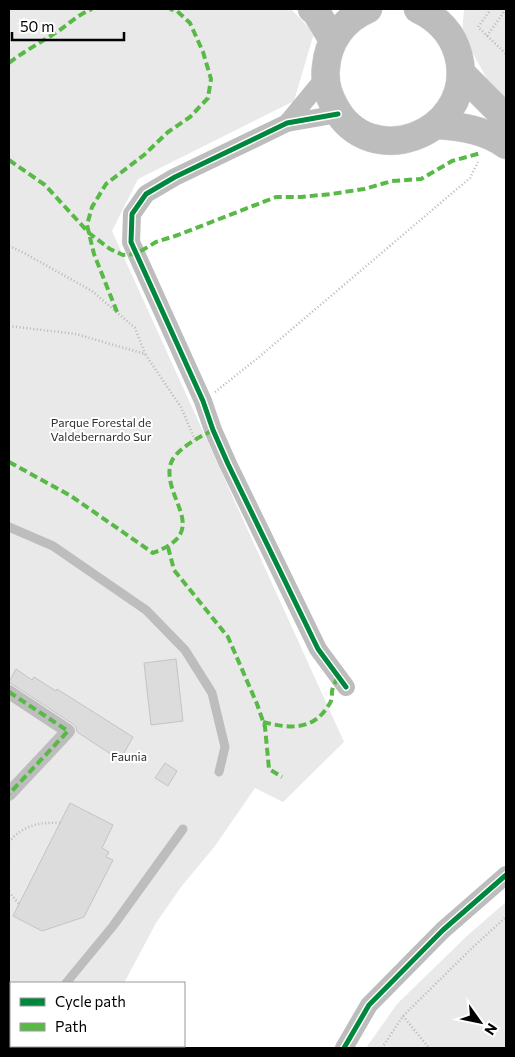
<svg xmlns="http://www.w3.org/2000/svg" width="515" height="1057" font-family="Commissioner,sans-serif">
  <style>
    .green { fill: #e9e9e9 }
    .building { fill: #dcdcdc; stroke: #c4c4c4 }
    .lines { fill: none; stroke-linecap: round; stroke-linejoin: round }
    .primary-casing { stroke: #dbdbdb; stroke-width: 29 }
    .motorway-casing { stroke: #dbdbdb; stroke-width: 29 }
    .path { stroke: #b8b8b8; stroke-width: 2.5; stroke-dasharray: 1 2.5; stroke-linecap: butt }
    .service { stroke: #bdbdbd; stroke-width: 9 }
    .pedestrian { stroke: #bdbdbd; stroke-width: 14 }
    .minor { stroke: #bdbdbd; stroke-width: 18 }
    .primary { stroke: #bdbdbd; stroke-width: 28 }
    .motorway { stroke: #bdbdbd; stroke-width: 28 }
    .quiet { stroke: #58b947; stroke-width: 4; stroke-dasharray: 8 4; stroke-linecap: butt }
    .cycleway-casing { stroke: #fff; stroke-width: 8 }
    .cycleway { stroke: #00873e; stroke-width: 5 }
    .labels { text-anchor: middle; dominant-baseline: central; stroke-width: 4; stroke-linejoin: round; paint-order: stroke }
    .park-label { font-size: 12px; fill: #2e2e2e; stroke: #fff }
  </style>
  <rect width="100%" height="100%" fill="#fff"/>
  <!-- green -->
  <g class="green">
    <path d="M9,9h282l23,24 -20,68 -156,78 -26,52 232,511 -61,60 -28,-14 -40,58 -34,41 -25,36 -32,60h-113v63h86l-1,2h-87z"/>
    <path d="M464,9h42v94l-10,-8 -34,-61z"/>
    <path d="M506,902v146h-140l31,-44 71,-69z"/>
  </g>
  <!-- building -->
  <g class="building">
    <path d="M176,659l7,62 -32,4 -7,-62z"/>
    <path d="M16,669l16,11 2,-3 22,14 1,-2 76,48 -13,23 -43,-28 -1,-5 -3,-3 -64,-42z"/>
    <path d="M165,763l12,8 -9,15 -13,-8z"/>
    <path d="M70,803l43,22 -11,23 7,4 -3,5 7,3 -29,57 -42,14 -29,-15z"/>
  </g>
  <g class="lines">
    <!-- primary casing -->
    <g class="primary-casing">
      <g id="primary">
        <path d="M368,9c-24,10 -40,32 -42,58 -2,15 2,28 9,40 35,65 135,28 125,-44 -4,-26 -19,-43 -42,-54"/>
        <path d="M461,73l45,45"/>
        <path d="M436,125c25,1 50,5 70,20"/>
      </g>
    </g>
    <!-- motorway casing -->
    <g class="motorway-casing">
      <g id="motorway">
        <path d="M312,9l4,3 17,28"/>
        <path d="M360,9l5,1"/>
      </g>
    </g>
    <!-- path -->
    <g class="path">
      <path d="M491,9l-13,18 28,27"/>
      <path d="M487,36l19,-27"/>
      <path d="M9,246l15,7 68,38 43,37 10,26"/>
      <path d="M9,326l67,8 69,20 36,53 14,33"/>
      <path d="M215,392l44,-35 211,-179 8,-16"/>
      <path d="M9,842c14,-17 30,-20 51,-19"/>
      <path d="M9,855v5"/>
      <path d="M9,892l10,12"/>
      <path d="M403,1016l26,32"/>
      <path d="M382,1048l21,-32 69,-68 34,-31"/>
    </g>
    <!-- service -->
    <g class="service">
      <path d="M9,527l44,19 93,64 39,40 27,43 13,54 -6,25"/>
      <path d="M66,983l47,-57 70,-97"/>
      <path d="M49,1048v-2"/>
    </g>
    <!-- pedestrian -->
    <path class="pedestrian" d="M9,692l59,39 -59,63"/>
    <!-- minor -->
    <g class="minor">
      <path d="M338,114l-51,9 -112,54 -29,17 -14,20 -1,28 72,159 10,29 15,34 90,185 28,38"/>
      <path d="M287,123l38,-46"/>
      <path d="M344,1048l25,-43 74,-75 63,-55"/>
    </g>
    <!-- primary -->
    <use href="#primary" class="primary"/>
    <!-- motorway -->
    <use href="#motorway" class="motorway"/>
    <!-- quiet -->
    <g class="quiet">
      <path d="M9,63c14,-11 29,-19 43,-28 14,-8 26,-21 40,-26"/>
      <path d="M9,160l36,25 44,48 21,16 13,6 13,-1 20,-12 22,-7 98,-38h25l30,-3 33,-5 28,-8 29,-2 31,-18 29,-8"/>
      <path d="M117,312l-23,-58 -7,-29 5,-18 14,-23 38,-29 24,-23 22,-15 18,-19 3,-19 -8,-27 -13,-29 -13,-12 -7,-2"/>
      <path d="M9,462l62,34 82,57c59,-22 11,-52 17,-87 3,-16 30,-29 43,-36"/>
      <path d="M168,547l6,23 54,67 29,67 8,23 4,42 13,8"/>
      <path d="M9,692l59,39 -59,63"/>
      <path d="M263,722c28,7 51,9 67,-19 2,-3 2,-8 2,-12 1,-5 4,-10 6,-15"/>
    </g>
    <!-- cycleway casing -->
    <g class="cycleway-casing">
      <g id="cycleway">
        <path d="M338,114l-51,9 -112,54 -29,17 -14,20 -1,28 72,159 10,29 15,34 90,185 28,38"/>
        <path d="M344,1048l25,-43 74,-75 63,-55"/>
      </g>
    </g>
    <!-- cycleway -->
    <use href="#cycleway" class="cycleway"/>
  </g>
  <g class="labels">
    <!-- park labels -->
    <g class="park-label">
      <text x="101" y="422">Parque Forestal de<tspan x="101" dy="14">Valdebernardo Sur</tspan></text>
      <text x="129" y="756">Faunia</text>
    </g>
  </g>
  <!-- border -->
  <rect width="515" height="1057" fill="none" stroke="#000000" stroke-width="20"/>
  <!-- legend -->
  <rect x="10" y="982" width="175" height="65" fill="#ffffff" stroke="#999999"/>
  <rect x="20" y="998" width="25" height="8" fill="#00873e" stroke="#999999"/>
  <text x="55" y="1007" font-size="15" fill="#000000">Cycle path</text>
  <rect x="20" y="1023" width="25" height="8" fill="#58b947" stroke="#999999"/>
  <text x="55" y="1032" font-size="15" fill="#000000">Path</text>
  <!-- north arrow -->
  <g transform="translate(480 1022) rotate(123)" stroke="#ffffff" stroke-width="4" paint-order="stroke">
  <path d="M0-4L9 19L0 12L-9 19Z" fill="#000000"/>
  <text y="-8" font-size="14" font-weight="bold" text-anchor="middle" fill="#000000">N</text>
  </g>
  <!-- scale -->
  <path d="M12 32v8h112v-8" fill="none" stroke="#000000" stroke-width="2.5"/>
  <text x="20" y="32" font-size="15" fill="#000000" stroke="#ffffff" stroke-width="4" paint-order="stroke">50 m</text>
</svg>
